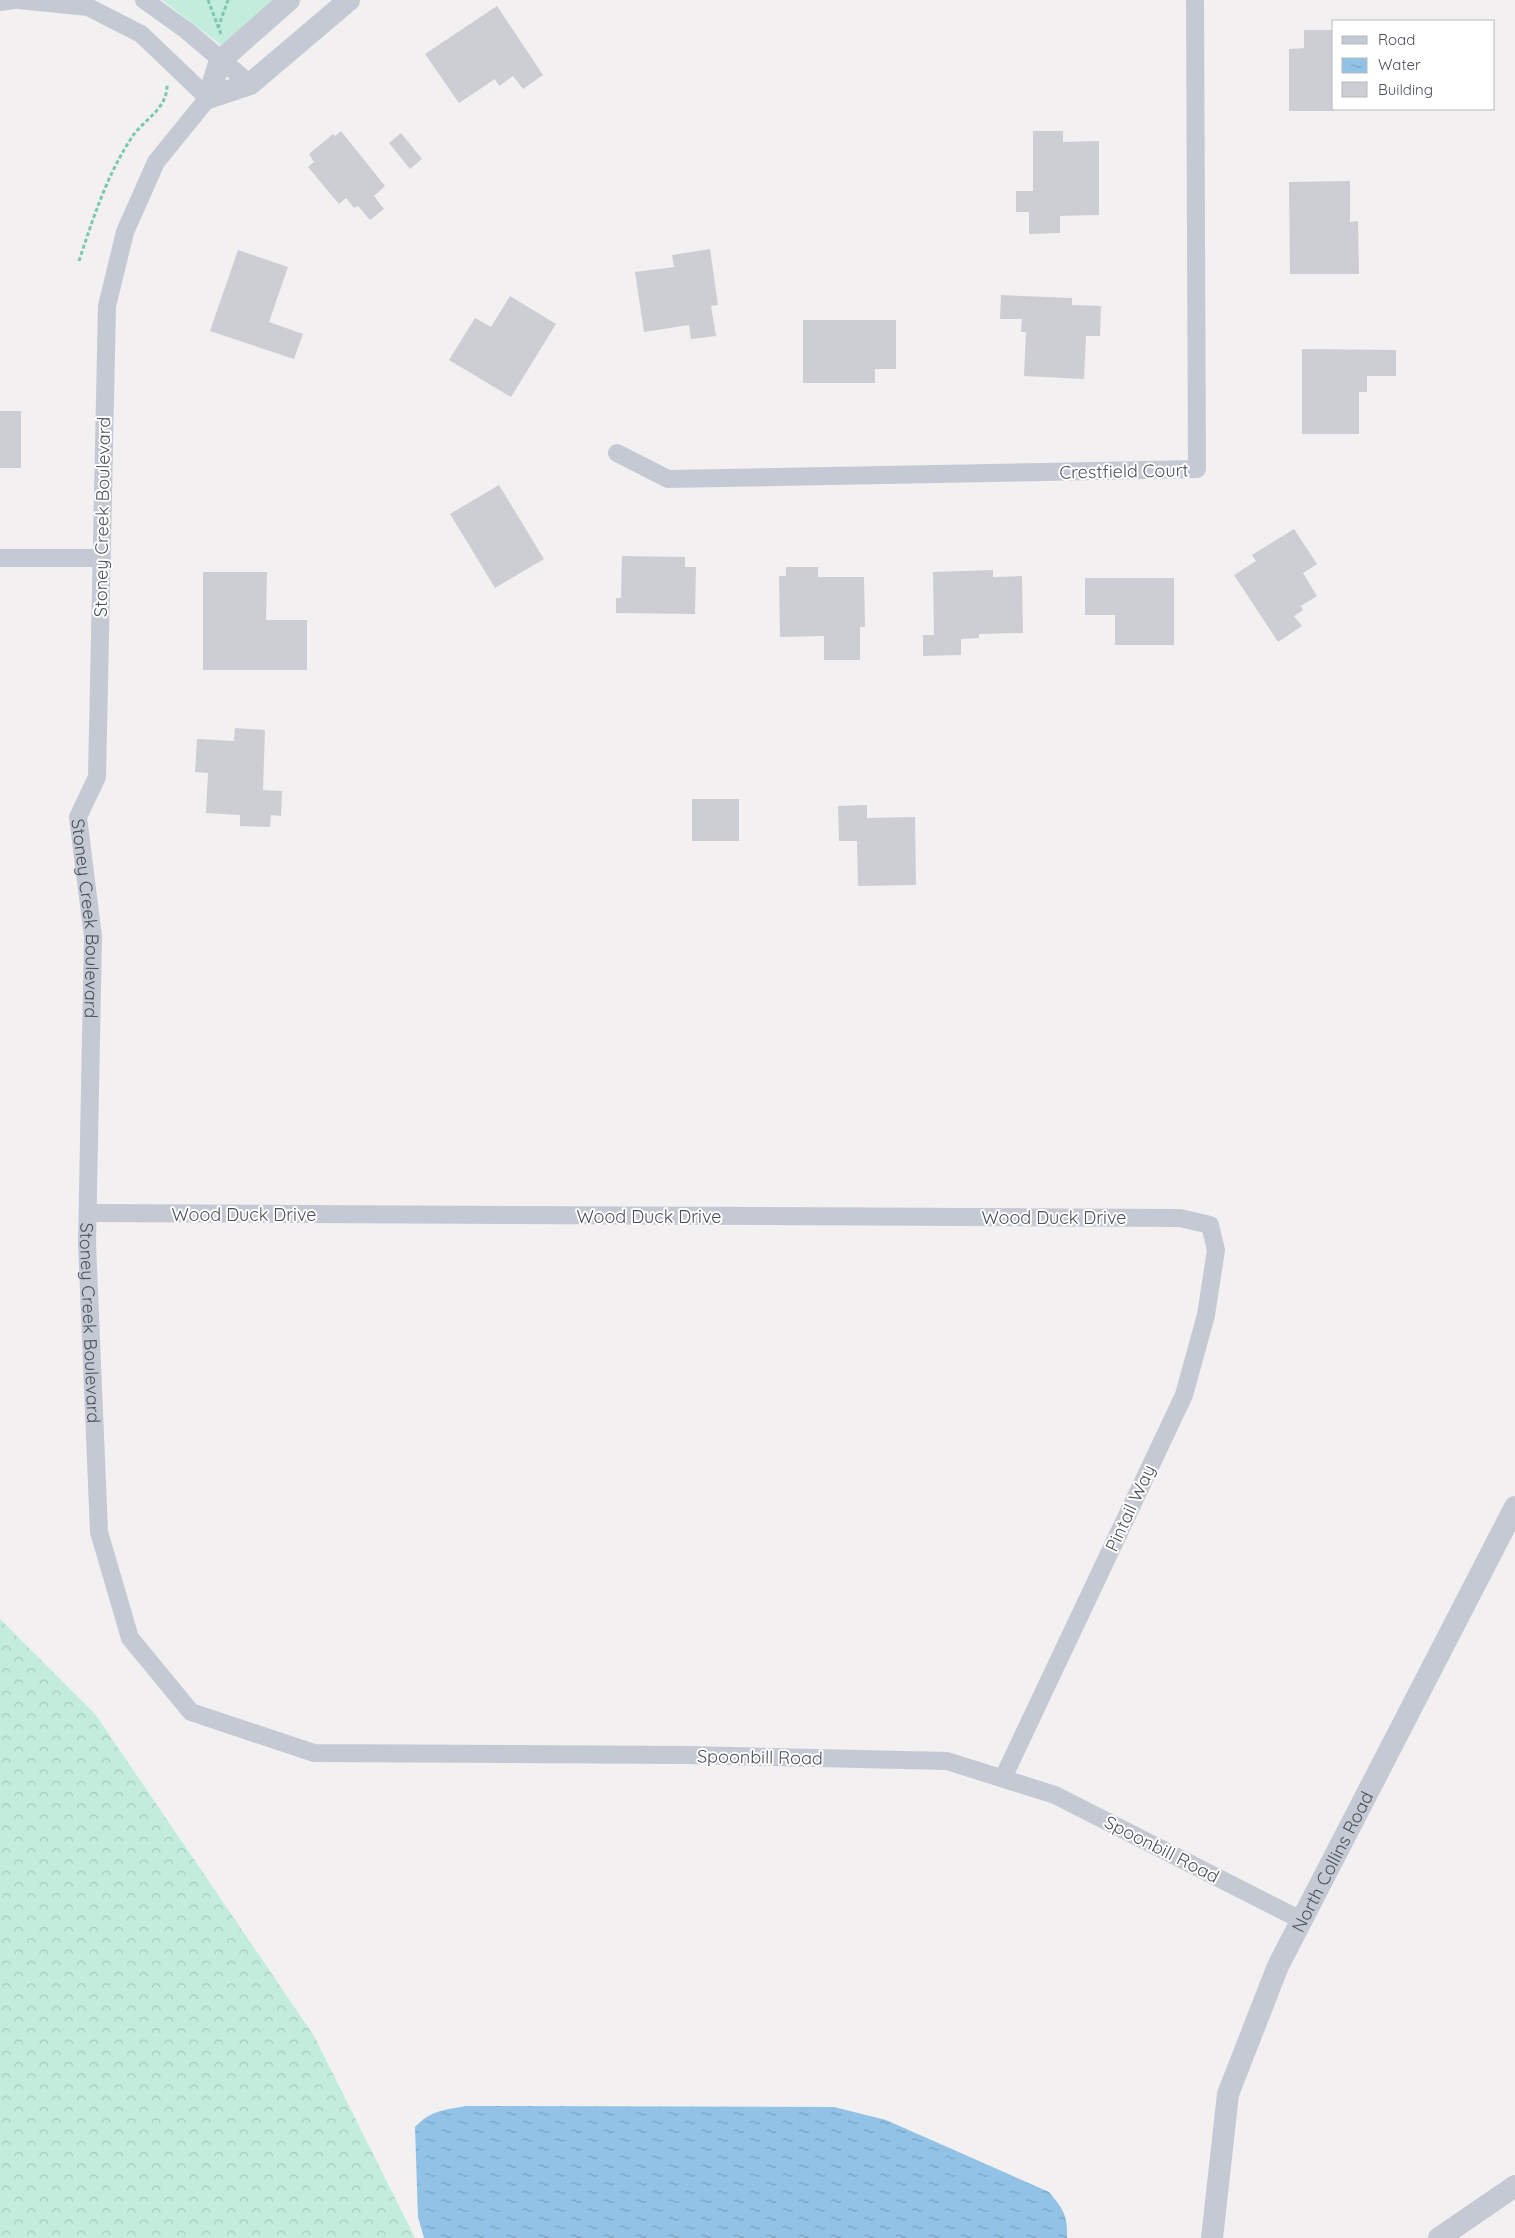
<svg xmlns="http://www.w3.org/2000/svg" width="1515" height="2238" font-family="Quicksand,sans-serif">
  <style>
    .forest { fill: url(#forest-crowns) }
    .park { fill: #c2ecdb }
    .water { fill: url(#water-ripples) }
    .building { fill: #cdced4 }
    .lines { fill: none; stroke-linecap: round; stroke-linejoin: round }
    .path { stroke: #7cc8b2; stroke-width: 3; stroke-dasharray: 4 2.5; stroke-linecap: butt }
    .minor { stroke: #c4c9d3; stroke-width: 18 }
    .tertiary { stroke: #c4c9d3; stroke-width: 22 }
    .labels { text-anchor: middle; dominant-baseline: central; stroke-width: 4; stroke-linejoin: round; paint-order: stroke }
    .street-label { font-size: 18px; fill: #494f5c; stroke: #fff }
  </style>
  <defs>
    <pattern id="forest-crowns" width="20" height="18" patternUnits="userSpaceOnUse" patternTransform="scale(1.25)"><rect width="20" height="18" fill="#c2ecdb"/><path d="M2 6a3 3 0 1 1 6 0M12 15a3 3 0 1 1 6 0" fill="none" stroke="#a8ccbe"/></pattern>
    <pattern id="water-ripples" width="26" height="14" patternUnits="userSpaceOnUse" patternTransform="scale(1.25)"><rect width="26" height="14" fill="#92c3e6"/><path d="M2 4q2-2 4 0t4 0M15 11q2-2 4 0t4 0" fill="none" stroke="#79a1be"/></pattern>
  </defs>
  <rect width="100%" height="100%" fill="#f2f0f0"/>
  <!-- forest -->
  <path class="forest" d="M0,1619l95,95 219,322 101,202h-415z"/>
  <!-- park -->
  <path class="park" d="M162,0h117l-58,45z"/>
  <!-- water -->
  <path class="water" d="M467,2106l367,1 52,13 163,72c14,17 19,23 18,46h-643l-6,-21 -3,-90c16,-17 29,-17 52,-21z"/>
  <!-- building -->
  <g class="building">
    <path d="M497,6l46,69 -20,14 -10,-13 -14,10 -4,-7 -36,24 -34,-49z"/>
    <path d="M1304,30h30v81h-45v-62l15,-1z"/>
    <path d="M341,131l44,55 -11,10 10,13 -14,11 -12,-14 -4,2 -8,-10 -7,6 -31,-37 6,-5 -5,-8 24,-20 2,2z"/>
    <path d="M1033,131h30v11l36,-1v74l-39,1v17l-31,1v-22h-13v-21h17z"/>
    <path d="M401,133l21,26 -12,10 -21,-26z"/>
    <path d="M1350,181v41l8,-1 1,53h-69l-1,-92z"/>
    <path d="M710,249l8,56 -7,1 5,30 -25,3 -2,-14 -45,7 -9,-60 39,-5 -2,-12z"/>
    <path d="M238,250l50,17 -19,55 34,12 -9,25 -84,-28z"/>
    <path d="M1001,295l71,3v7l29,1 -1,30h-14l-2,43 -60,-3 2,-44h-5l1,-13h-22z"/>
    <path d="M510,296l46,28 -45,73 -62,-37 26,-42 16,9z"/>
    <path d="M803,320h93v49h-21v14h-72z"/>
    <path d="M1302,349l94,1v26h-29v16h-8v42h-57z"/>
    <rect x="0" y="411" width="21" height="57"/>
    <path d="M499,485l45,74 -49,29 -45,-74z"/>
    <path d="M1294,529l23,35 -14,9 14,23 -16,10 2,4 -9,6 8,10 -24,16 -44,-67 22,-14 -4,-6z"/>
    <path d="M622,556l63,1v10h11l-1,47 -79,-1v-15h5z"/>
    <path d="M786,567h32v10h46l1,50h-5v33h-36v-24l-44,1 -1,-61h7z"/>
    <path d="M993,570v7l29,-1 1,57 -44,1v4l-18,1v16l-38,1v-21h11l-1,-63z"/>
    <path d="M203,572h64l-1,48h41v50h-104z"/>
    <path d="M1085,578h89v67h-59v-30h-30z"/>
    <path d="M235,728l30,2 -2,60 19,1 -1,25 -10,-1 -1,12 -30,-1v-11l-34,-2 2,-40 -13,-1 2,-33 37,2z"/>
    <rect x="692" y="799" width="47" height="42"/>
    <path d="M867,805v13l48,-1 1,68 -58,1 -1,-45h-18l-1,-35z"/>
  </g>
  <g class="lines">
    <!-- path -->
    <g class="path">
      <path d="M208,0l13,34"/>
      <path d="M218,28l10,-28"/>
      <path d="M79,261c14,-43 28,-86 53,-124 12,-18 36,-28 35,-53"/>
    </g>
    <!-- minor -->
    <g class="minor">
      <path id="s1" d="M19,0l69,7 53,27 67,64 -52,64 -31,70 -18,74 -10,471 -19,40 15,120 -6,306 12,289 31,106 61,74 123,41 373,2 260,6 108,34 246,125"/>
      <path d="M144,0l42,30 64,54"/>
      <path d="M0,2l14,-2"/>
      <path d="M617,453l51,26 529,-10 -2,-469"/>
      <path d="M0,558h101"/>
      <path d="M88,1213l1092,5 30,7 6,25 -10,65 -22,80 -181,383"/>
    </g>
    <!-- tertiary -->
    <g class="tertiary">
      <path d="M208,98l42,-14 99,-84"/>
      <path d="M208,98l12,-37 69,-61"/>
      <path id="s2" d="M1212,2238l16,-144 50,-128 237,-459"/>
      <path d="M1439,2238l76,-52"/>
    </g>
  </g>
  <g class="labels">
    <!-- street labels -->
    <g class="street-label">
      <text transform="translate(1124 471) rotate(-1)">Crestfield Court</text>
      <text transform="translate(102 517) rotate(-89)">Stoney Creek Boulevard</text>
      <text stroke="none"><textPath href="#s1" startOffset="1074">Stoney Creek Boulevard</textPath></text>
      <text x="244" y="1214">Wood Duck Drive</text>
      <text x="649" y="1216">Wood Duck Drive</text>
      <text x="1054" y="1217">Wood Duck Drive</text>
      <text stroke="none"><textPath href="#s1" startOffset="1479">Stoney Creek Boulevard</textPath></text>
      <text transform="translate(1130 1508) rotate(-65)">Pintail Way</text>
      <text transform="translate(760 1757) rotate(1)">Spoonbill Road</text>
      <text transform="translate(1162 1849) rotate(27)">Spoonbill Road</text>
      <text stroke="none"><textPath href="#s2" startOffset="400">North Collins Road</textPath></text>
    </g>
  </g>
  <!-- legend -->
  <rect x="1332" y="20" width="162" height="90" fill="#ffffff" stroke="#b6b9be"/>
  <rect x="1342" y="36" width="25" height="8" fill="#c4c9d3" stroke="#b6b9be"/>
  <text x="1378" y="45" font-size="15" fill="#494f5c">Road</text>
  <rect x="1342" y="58" width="25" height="15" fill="url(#water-ripples)" stroke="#b6b9be"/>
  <text x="1378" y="70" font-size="15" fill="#494f5c">Water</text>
  <rect x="1342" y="82" width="25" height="15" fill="#cdced4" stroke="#b6b9be"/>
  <text x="1378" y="95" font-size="15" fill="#494f5c">Building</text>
</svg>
